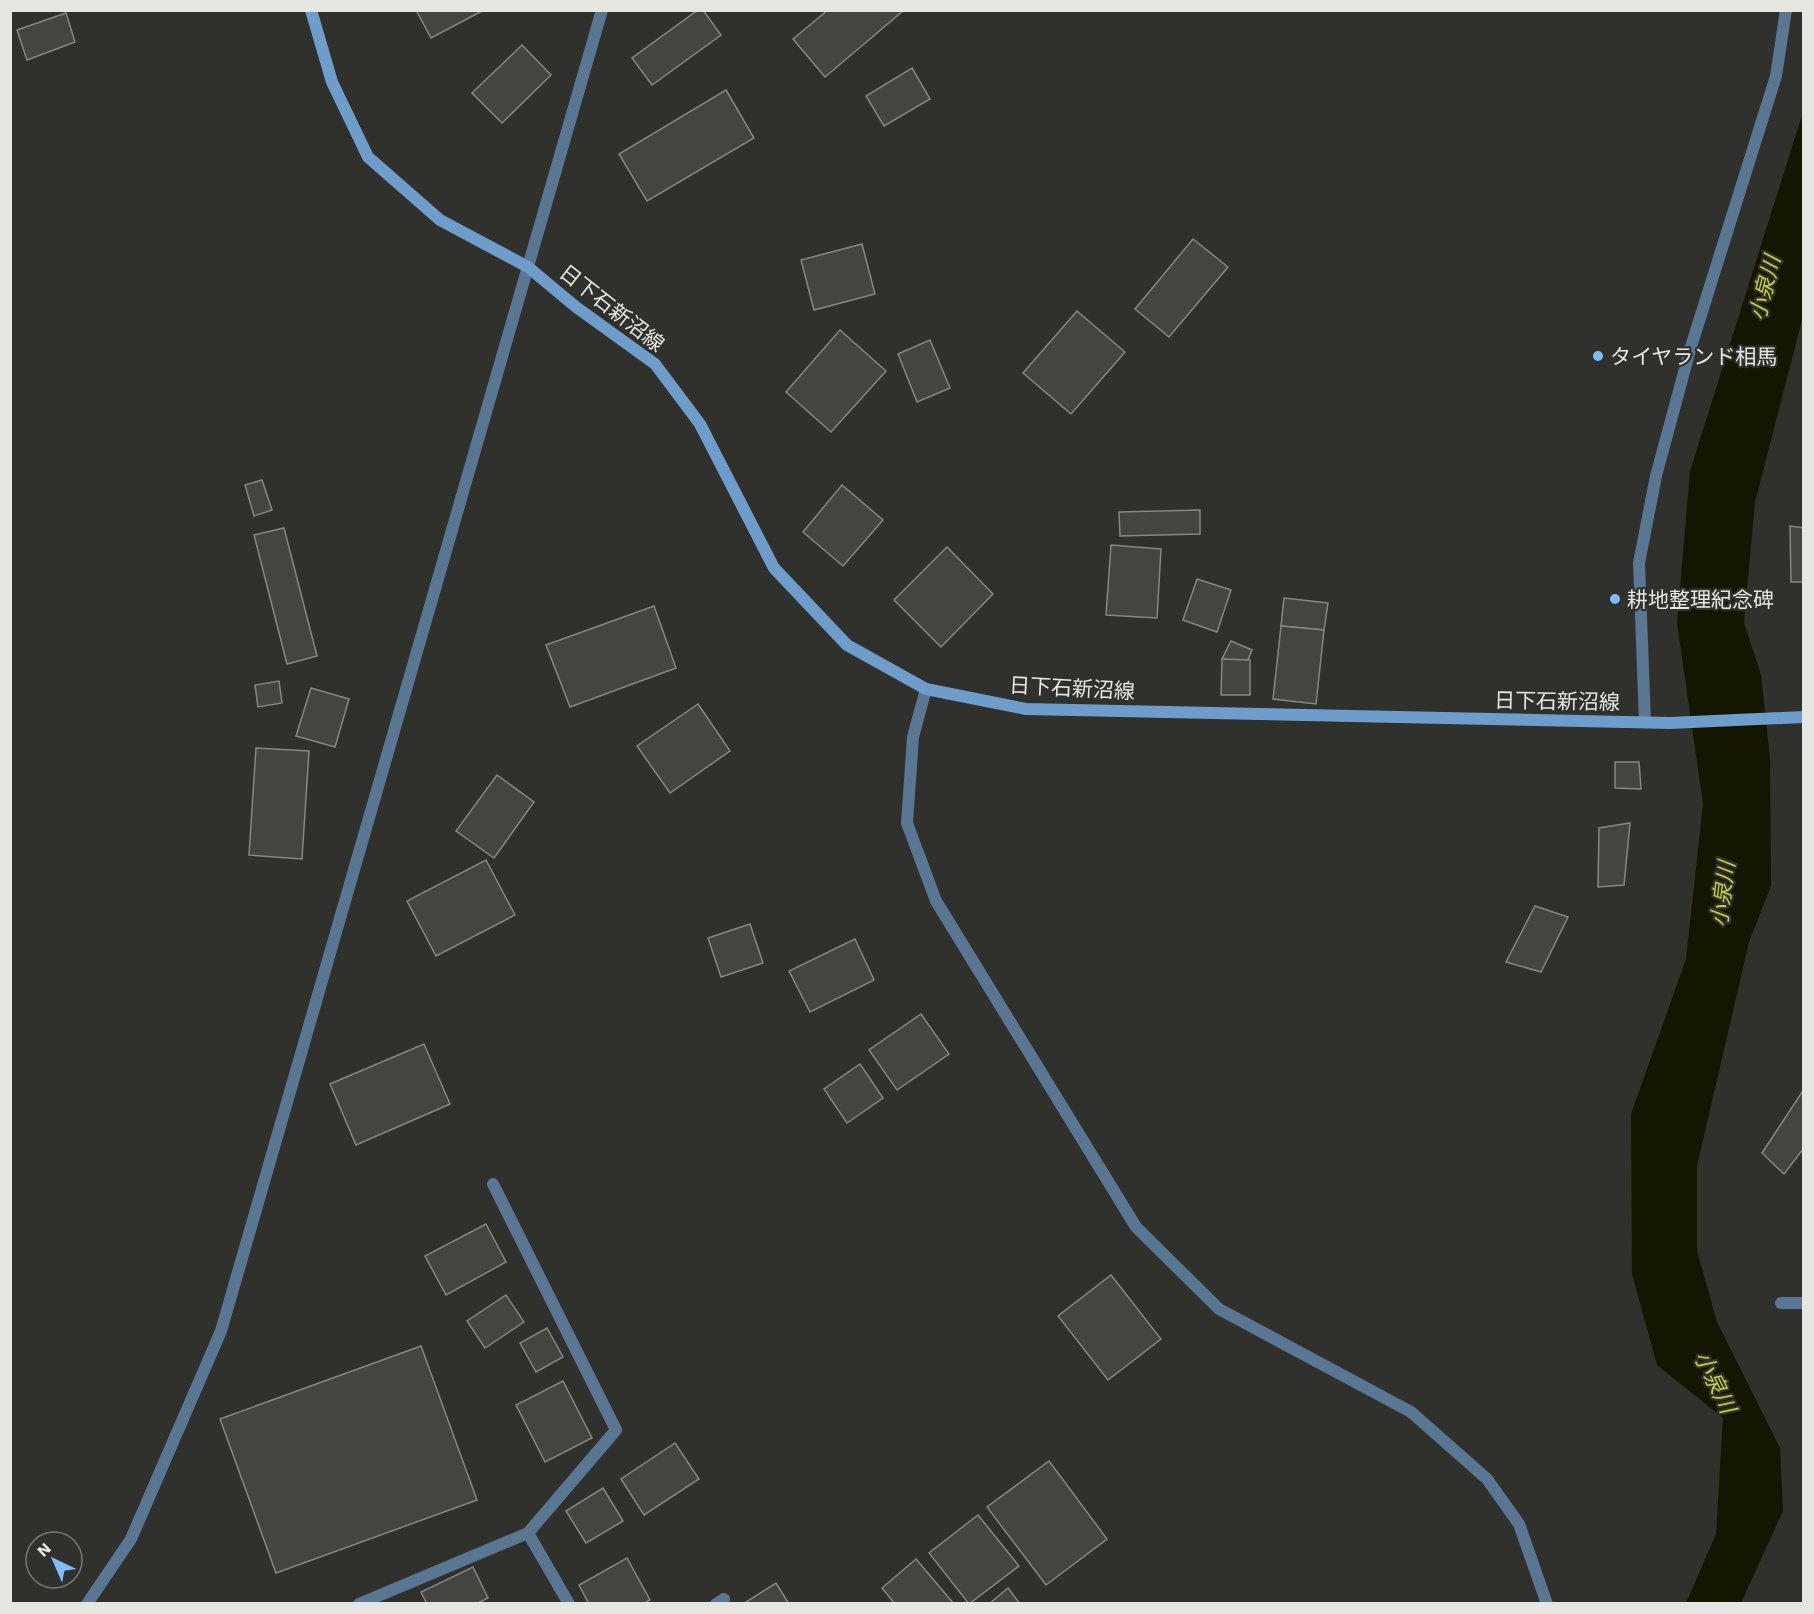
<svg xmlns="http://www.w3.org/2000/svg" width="1814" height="1614" font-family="'Work Sans','Noto Sans JP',sans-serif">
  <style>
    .water { fill: #151600 }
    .building { fill: #444540; stroke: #868781; stroke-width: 1.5 }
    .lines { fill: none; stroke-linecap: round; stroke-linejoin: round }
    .minor { stroke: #597693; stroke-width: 12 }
    .tertiary { stroke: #597693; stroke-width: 12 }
    .secondary { stroke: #6e9dcb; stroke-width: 12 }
    .poi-dot { fill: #7fbdfa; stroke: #30302c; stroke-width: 2 }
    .labels { text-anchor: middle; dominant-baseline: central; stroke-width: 4.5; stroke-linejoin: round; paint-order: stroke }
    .street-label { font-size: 21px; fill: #e5e5e2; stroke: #30302c }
    .poi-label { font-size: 21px; fill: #e5e5e2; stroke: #30302c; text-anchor: start }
    .water-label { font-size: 22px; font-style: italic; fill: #c6cc44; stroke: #30302c }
  </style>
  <rect width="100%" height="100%" fill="#30302c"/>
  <!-- water -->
  <path class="water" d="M1803,112v204l-48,186 -11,121 17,52 9,84 1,127 -22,56 -52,224v85l20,71 63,126 3,63 -42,92h-55l30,-69 7,-116 -66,-53 -25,-91 -1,-160 55,-155 17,-155 -26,-181 13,-152z"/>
  <!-- building -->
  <g class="building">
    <path d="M416,10h68l-53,28z"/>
    <path d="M698,10h5l18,25 -69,50 -20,-27z"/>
    <path d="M828,10h76l-79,67 -32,-38z"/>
    <path d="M66,13l9,29 -48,18 -10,-30z"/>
    <path d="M522,45l29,30 -49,48 -30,-30z"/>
    <path d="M912,68l18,31 -46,27 -18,-30z"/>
    <path d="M726,90l28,48 -107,63 -28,-47z"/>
    <path d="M1193,239l35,28 -59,70 -34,-28z"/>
    <path d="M862,244l13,50 -61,16 -13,-50z"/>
    <path d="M1077,311l48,41 -54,62 -48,-41z"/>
    <path d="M840,330l46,41 -55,61 -45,-40z"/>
    <path d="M930,340l20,48 -33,14 -19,-48z"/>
    <path d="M262,480l10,30 -18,6 -9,-31z"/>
    <path d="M842,485l41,35 -40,46 -40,-34z"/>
    <path d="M1200,510v24l-80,2 -1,-24z"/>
    <path d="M1790,526l14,2v54h-13z"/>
    <path d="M284,528l33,128 -30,8 -33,-129z"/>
    <path d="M1111,545l50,4 -4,69 -51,-3z"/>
    <path d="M947,547l46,47 -52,53 -47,-47z"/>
    <path d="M1197,579l34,11 -14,42 -34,-12z"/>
    <path d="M1284,598l44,5 -4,27 -43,-4z"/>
    <path d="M654,606l22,62 -106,39 -24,-62z"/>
    <path d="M1281,626l43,4 -8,74 -43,-5z"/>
    <path d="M1231,641l21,9 -8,19 -22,-10z"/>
    <path d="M1222,659l28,1v35h-29z"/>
    <path d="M279,681l3,22 -24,4 -3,-22z"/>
    <path d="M311,688l38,11 -14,48 -39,-11z"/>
    <path d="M698,704l32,47 -60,42 -33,-47z"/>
    <path d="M256,748l53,3 -7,108 -53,-4z"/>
    <path d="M1615,762h24l2,27 -26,-1z"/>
    <path d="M497,775l37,27 -40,56 -38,-27z"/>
    <path d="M1630,823l-6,62 -26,2 1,-59z"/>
    <path d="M486,860l29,55 -79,41 -29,-55z"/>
    <path d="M1535,906l33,11 -27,55 -35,-10z"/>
    <path d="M750,924l13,39 -42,14 -13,-39z"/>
    <path d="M855,939l19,41 -64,32 -21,-41z"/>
    <path d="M921,1014l28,40 -52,36 -28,-40z"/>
    <path d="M424,1044l26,60 -94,41 -26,-61z"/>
    <path d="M860,1064l23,34 -36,25 -23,-34z"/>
    <path d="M1804,1089v59l-20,26 -22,-21z"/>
    <path d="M486,1224l20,38 -60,33 -21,-39z"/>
    <path d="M1111,1275l50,64 -53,41 -50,-64z"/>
    <path d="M506,1295l18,27 -39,26 -18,-27z"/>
    <path d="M547,1328l16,29 -27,15 -16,-29z"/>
    <path d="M421,1346l56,154 -201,73 -56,-154z"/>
    <path d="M563,1381l29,57 -47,24 -29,-57z"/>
    <path d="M675,1443l24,36 -55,36 -23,-36z"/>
    <path d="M1049,1461l58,78 -61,46 -59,-78z"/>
    <path d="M603,1488l20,33 -37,22 -20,-32z"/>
    <path d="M978,1515l41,51 -50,38 -40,-51z"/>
    <path d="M627,1558l23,42 -7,4h-54l-10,-19z"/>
    <path d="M916,1559l38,45h-59l-13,-16z"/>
    <path d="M473,1567l15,31 -12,6h-49l-6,-12z"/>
    <path d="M776,1583l13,21h-46z"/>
    <path d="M1008,1588l12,16h-31z"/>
  </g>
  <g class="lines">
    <!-- minor -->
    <g class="minor">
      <path d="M926,689l-13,48 -6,86 29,78 200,326 83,82 192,103 76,67 32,45 28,80"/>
      <path d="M1645,722l-6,-159 17,-87 34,-126 86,-274 10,-66"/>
      <path d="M1781,1303h23"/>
      <path d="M528,1533l41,71"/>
      <path d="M359,1604l169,-71 88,-103 -123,-246"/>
      <path d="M716,1604l8,-5"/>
    </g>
    <!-- tertiary -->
    <path class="tertiary" d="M87,1604l44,-65 90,-208 381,-1321"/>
    <!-- secondary -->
    <path class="secondary" d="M311,10l21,72 36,75 72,63 88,47 48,40 79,57 45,60 74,144 73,77 79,44 100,20 644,14 134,-6"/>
  </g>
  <!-- markers -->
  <g class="poi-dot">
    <circle cx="1598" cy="356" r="6"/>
    <circle cx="1615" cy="599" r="6"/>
  </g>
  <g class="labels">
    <!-- street labels -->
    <g class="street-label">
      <text transform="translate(612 308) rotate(38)">日下石新沼線</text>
      <text transform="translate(1072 688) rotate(3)">日下石新沼線</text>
      <text transform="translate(1557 701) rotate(1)">日下石新沼線</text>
    </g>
    <!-- poi labels -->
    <g class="poi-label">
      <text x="1610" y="356">タイヤランド相馬</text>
      <text x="1627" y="599">耕地整理紀念碑</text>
    </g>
    <!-- water labels -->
    <g class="water-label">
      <text transform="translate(1765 288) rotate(-76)">小泉川</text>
      <text transform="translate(1723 894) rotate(-83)">小泉川</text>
      <text transform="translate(1715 1382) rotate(64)">小泉川</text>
    </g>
  </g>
  <!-- border -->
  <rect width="1814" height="1614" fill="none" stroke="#e5e5e2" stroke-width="24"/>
  <!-- north arrow -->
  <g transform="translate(54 1560) rotate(316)"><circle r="28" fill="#30302c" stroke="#787875" stroke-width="1.5"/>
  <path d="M0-4.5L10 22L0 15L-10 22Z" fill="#7fbdfa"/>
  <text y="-9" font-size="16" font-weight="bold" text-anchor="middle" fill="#e5e5e2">N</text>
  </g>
</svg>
